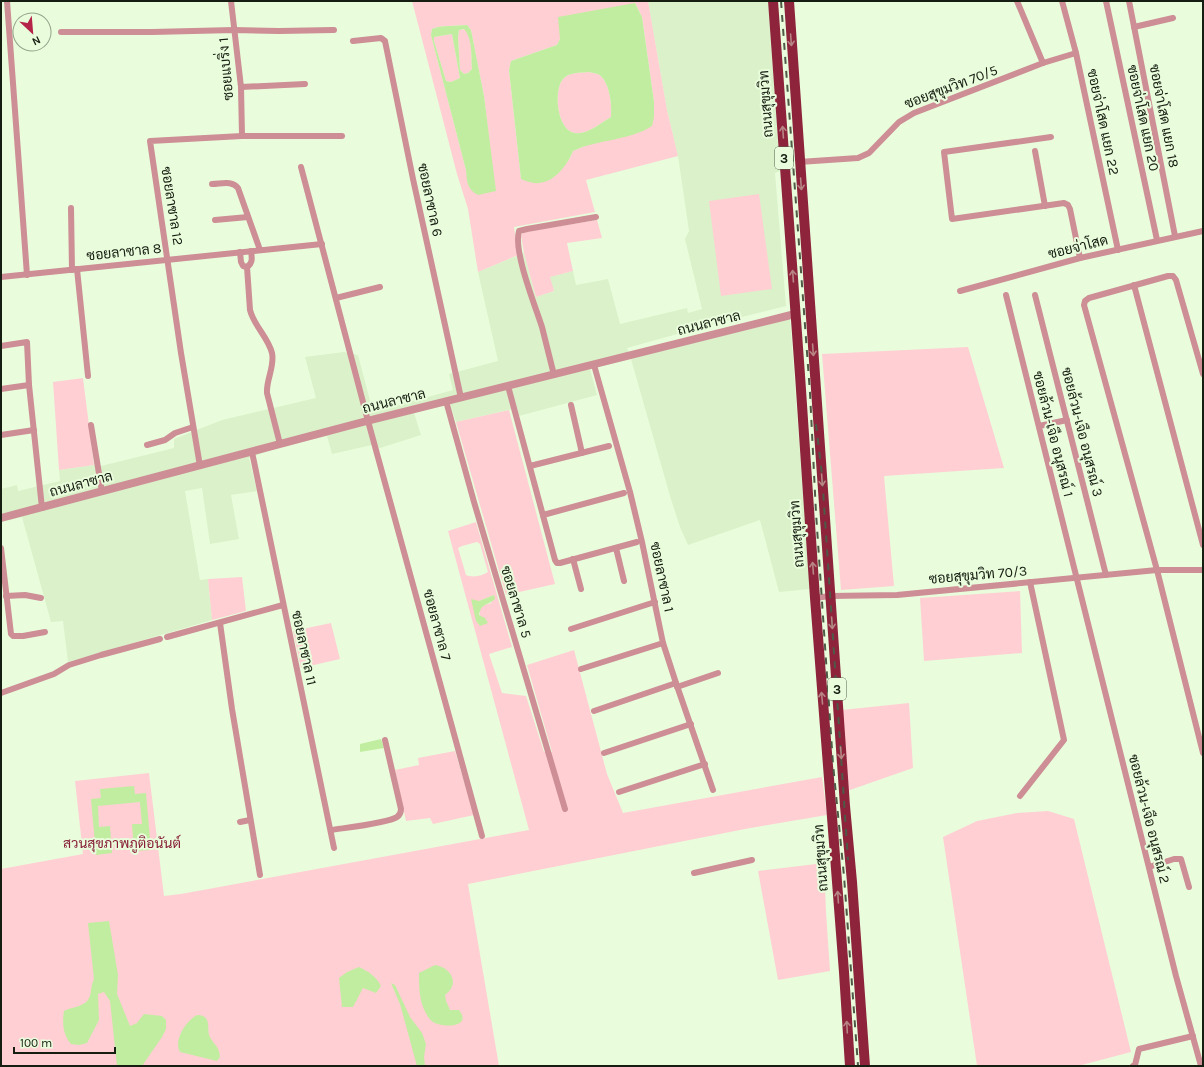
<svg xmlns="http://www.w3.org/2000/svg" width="1204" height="1067" font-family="Karla,Sarabun,sans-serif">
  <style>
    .built { fill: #daf1c9 }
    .green { fill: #ffcfd3; fill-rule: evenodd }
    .water { fill: #c1eda0; fill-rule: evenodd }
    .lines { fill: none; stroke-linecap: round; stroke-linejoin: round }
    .minor { stroke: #cd8e95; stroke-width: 6 }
    .tertiary { stroke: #cd8e95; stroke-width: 8 }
    .trunk { stroke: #8e243c; stroke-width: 10 }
    .rail { stroke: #4f5947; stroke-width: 2; stroke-dasharray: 7 7; stroke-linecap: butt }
    .oneway { stroke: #b78684 }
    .labels { text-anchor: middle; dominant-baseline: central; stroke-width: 4; stroke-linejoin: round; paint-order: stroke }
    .shield { fill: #e9fddc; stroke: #55604e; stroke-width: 1 }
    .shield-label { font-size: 13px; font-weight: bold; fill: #161d11 }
    .street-label { font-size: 14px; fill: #161d11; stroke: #e9fddc }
    .park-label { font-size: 14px; fill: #871d37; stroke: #e9fddc }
  </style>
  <rect width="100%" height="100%" fill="#e9fddc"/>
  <!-- built -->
  <path class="built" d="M648,1h120l12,170 -5,2 11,133 -80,20 -79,22 4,10 159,-39 20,270 -31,3 -19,-72 -72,25 -8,-18 -10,-31 -39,-137 -41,10 7,26 -78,21 -2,-8 -61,14 -6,-18 -36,9 7,22 -41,13 -8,-3 -40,9 -5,-18 -51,12 -27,10 8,33 -26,4 8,44 -29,5 -8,-56 -17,3 15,89 8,-1 4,41 -144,42 -5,-41 -12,1 -29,-105 -21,5v-33l16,-4 1,6 42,-10 -1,-11 35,-5 7,1 73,-18v-9l48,-19 94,-22 -11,-41 39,-5 14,3 15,57 80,-22 -4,-16 49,-13 -20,-89 46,-19 12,44 18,-6 -5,-14 24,-6 3,14 32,-6 12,45 67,-16 1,5 14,-4 -17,-70 4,-8 -11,-75 -11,-46z"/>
  <!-- green -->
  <g class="green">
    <path d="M412,1h236l19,109 11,46 -92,24 9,32 -81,15 4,28 -40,17 -10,-63 -11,-35zM635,3l7,14 12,85v15l-81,34 -3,7 -10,13 -39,8 -12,-109 2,-9 46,-16 3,-6zM467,25l4,5 13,66 11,95 -27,-7 -2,-14 -35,-135 1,-6c9,-4 24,-3 35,-4z"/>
    <path d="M465,29c8,10 6,28 7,40l-4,4 -4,1 -4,-4 -2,-33 1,-7z"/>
    <path d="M452,34l8,44 -9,4 -5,-1 -12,-40v-4z"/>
    <path d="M589,72c2,1 7,1 9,2 12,7 14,31 13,43 -10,6 -24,18 -36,16 -18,-2 -22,-43 -12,-54 6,-7 17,-6 26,-7z"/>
    <path d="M759,194l13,95 -51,7 -12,-95z"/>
    <path d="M597,220l5,18 -35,5 6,28 -23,6 4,14 -18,6 -12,-44 -3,-18 3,-3z"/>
    <path d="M968,347l36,121 -120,8 10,110 -53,4 -19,-236z"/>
    <path d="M83,378l11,87 -35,5 -6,-88z"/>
    <path d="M509,410l46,174 -49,11 -50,-173z"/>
    <path d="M476,522l36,125 -23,7 13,39 24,3 18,56h8l-25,-87 47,-15 33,124 16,39 199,-36 5,38 -77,13 -282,56 31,182h-498v-197l82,-15 -8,-73 74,-8 15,123 17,-2 348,-64 -81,-299zM477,542l3,2 8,28c-6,4 -15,6 -22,3l-8,-27 4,-2zM494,595l-3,8 -7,2 -4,4 -1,15 -3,-3 3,-20z"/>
    <path d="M242,577l4,34 -34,9 -4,-41z"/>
    <path d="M1020,591l2,62 -98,8 -4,-63z"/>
    <path d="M331,623l9,36 -39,9 -8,-37z"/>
    <path d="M909,703l4,65 -66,23 -5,-81z"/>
    <path d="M455,751l19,64 -41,9 -3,-6 -24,3 -11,-51 24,-5 -1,-7z"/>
    <path d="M1048,811l26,8 57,233 -53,14h-101l-34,-229 34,-16 40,-8z"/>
    <path d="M824,863l2,49 4,59 -52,9 -20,-109z"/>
  </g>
  <!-- water -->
  <g class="water">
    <path d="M635,3l7,14 12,85v15l-2,9c-23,15 -54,13 -79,25 -5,13 -18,31 -34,32 -6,1 -13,-2 -18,-4l-12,-109 2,-9 46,-16 3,-6 -2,-22zM589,72c2,1 7,1 9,2 12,7 14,31 13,43 -10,6 -24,18 -36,16 -18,-2 -22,-43 -12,-54 6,-7 17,-6 26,-7z"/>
    <path d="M467,25l4,5 13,66 12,95 -18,4c-11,-6 -11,-13 -12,-25l-35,-135 1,-6c9,-4 24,-3 35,-4zM464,29c9,10 7,28 8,40l-4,4 -4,1 -4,-4 -2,-33 1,-7zM452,34l8,44 -9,4 -5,-1 -12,-40v-4z"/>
    <path d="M494,595l1,4c-8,7 -14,4 -16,16l6,3 3,5 -8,3 -4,-5 -5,-22 8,2z"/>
    <path d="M381,739l3,9 -24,4v-8z"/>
    <path d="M134,786l1,8 11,-1 5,57 -17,1 -2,-27h10l-2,-22 -42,4 1,21 11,-1 2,27 -16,2 -5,-56 10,-1 -1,-9z"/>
    <path d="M109,921l9,54 -1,19 13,32 7,-3 7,-9 18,2 4,4v9l-4,8 -20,29h-25l-7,-65 -6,-9 -6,2 1,26 -12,23 -8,2 -8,-1c-8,-9 -9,-21 -7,-33 7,-4 21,-4 25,-13 3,-5 1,-11 5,-19l-6,-56z"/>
    <path d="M435,965c17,3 25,19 10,30l1,6 4,9h9c14,18 -17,18 -26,12 -2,-1 -5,-5 -6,-7 -8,-12 -8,-28 -8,-42z"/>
    <path d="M359,967c10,5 17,9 22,19l-5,7 -13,-5 -10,19h-11l-3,-29 8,-6z"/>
    <path d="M391,983l4,2 15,32 12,16 4,11 -2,13 1,9h-8l-17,-62z"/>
    <path d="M197,1015c16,0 9,15 13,22 5,9 9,9 10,20l-3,4 -37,-9c-7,-12 6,-31 17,-37z"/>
  </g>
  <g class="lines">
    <!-- minor -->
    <g class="minor">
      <path d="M7,1l20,274"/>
      <path d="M231,1l10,86 1,49"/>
      <path d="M1017,1l26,62"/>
      <path d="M1062,1l14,52 42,197"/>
      <path d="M1106,1l51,239"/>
      <path d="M1129,1l46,235"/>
      <path d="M1134,27l39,-9"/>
      <path d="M61,32h91l82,-2 45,1 55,-1"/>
      <path d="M353,41l28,-3 4,3 28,138 48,219"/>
      <path d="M241,87l64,-3"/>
      <path d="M1051,137l-107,15 8,67 112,-16 4,2 2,4 10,49"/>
      <path d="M1035,151l10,55"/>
      <path d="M799,162l59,-4 11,-5 30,-31 15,-9 129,-50 33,-10"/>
      <path d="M301,167l67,254 114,415"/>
      <path d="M212,184c9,0 20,-4 26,4l22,62"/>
      <path d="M71,208l1,62"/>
      <path d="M215,220l33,-3"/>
      <path d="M251,251c1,7 2,12 -4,16l3,43c4,16 18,27 22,43 3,13 -6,27 -5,40l13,51"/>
      <path d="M240,252l1,10 2,4 4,1"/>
      <path d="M77,269l11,107"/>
      <path d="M1,277l321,-33"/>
      <path d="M1134,285l69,260"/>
      <path d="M960,291l120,-33 123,-27"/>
      <path d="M1006,295l170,681 25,90"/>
      <path d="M1035,295l71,280"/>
      <path d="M336,298l44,-11"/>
      <path d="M1,346l26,-4 2,43 13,123"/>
      <path d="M594,365l36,127 12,50 21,101 13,40 37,107"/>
      <path d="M1203,374l-27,-94 -3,-4h-5l-79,22 -4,3 -1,4 73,265 46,183"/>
      <path d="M554,375c-4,-16 -8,-32 -12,-48 -7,-22 -29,-76 -23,-96l8,-2 69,-12"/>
      <path d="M508,386l47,174 2,3h3l77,-21"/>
      <path d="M1,389l28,-4"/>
      <path d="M446,401l28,101 91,307"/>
      <path d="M571,405l11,48"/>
      <path d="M91,425l11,67"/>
      <path d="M1039,426l28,-6"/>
      <path d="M1,435l33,-5"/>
      <path d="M147,445l18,-5 10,-7 18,-6"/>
      <path d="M252,452l82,396"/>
      <path d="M200,466l-19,-113 -31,-212 92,-5h100"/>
      <path d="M530,466l79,-20"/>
      <path d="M543,515l81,-22"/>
      <path d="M1,548l10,86 2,2h10l22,-4"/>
      <path d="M616,548l8,33"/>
      <path d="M573,559l8,30"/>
      <path d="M6,596l19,-1 16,3"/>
      <path d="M815,598l15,-2 67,-1 260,-25h46"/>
      <path d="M220,623l12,86 28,166"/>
      <path d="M571,629l84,-27"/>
      <path d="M167,637l116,-32"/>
      <path d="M581,669l82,-26"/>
      <path d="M677,687l41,-14"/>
      <path d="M1,693l53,-19 15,-9 32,-10 59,-16"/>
      <path d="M594,711l82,-28"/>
      <path d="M604,753l87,-29"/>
      <path d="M619,792l86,-28"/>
      <path d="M1020,796l44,-56 -34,-158"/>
      <path d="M240,822l10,-2"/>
      <path d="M331,830c12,-2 58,-7 66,-13 3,-2 4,-5 4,-8l-16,-69"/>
      <path d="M1149,867l25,-8h7l8,28"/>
      <path d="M694,873l58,-13"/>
      <path d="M1133,1066l2,-1 4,-16 54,-13"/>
    </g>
    <!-- tertiary -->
    <path class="tertiary" d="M1,518l362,-96 432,-108"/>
    <!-- trunk -->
    <g class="trunk">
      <path d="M773,1l27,374 15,223 29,374 6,94"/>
      <path d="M789,1l56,805 7,76 13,184"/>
    </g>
    <!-- rail -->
    <g class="rail">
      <path d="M781,1l29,392 6,120 17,251 11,112 14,190"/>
      <path d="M816,424l6,51 26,385"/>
    </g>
  </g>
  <!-- one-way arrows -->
  <defs><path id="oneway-shaft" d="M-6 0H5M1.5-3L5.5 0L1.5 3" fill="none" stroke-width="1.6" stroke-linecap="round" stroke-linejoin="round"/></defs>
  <g class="oneway">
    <use href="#oneway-shaft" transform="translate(791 40) rotate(86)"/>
    <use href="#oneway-shaft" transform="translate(783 132) rotate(-94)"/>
    <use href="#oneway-shaft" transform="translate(801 184) rotate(86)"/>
    <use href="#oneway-shaft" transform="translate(793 276) rotate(-94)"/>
    <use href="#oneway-shaft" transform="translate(813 350) rotate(86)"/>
    <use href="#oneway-shaft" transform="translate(822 480) rotate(86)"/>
    <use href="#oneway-shaft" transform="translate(813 568) rotate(-94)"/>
    <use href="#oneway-shaft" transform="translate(832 623) rotate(86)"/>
    <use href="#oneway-shaft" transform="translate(822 698) rotate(-95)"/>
    <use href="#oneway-shaft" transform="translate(841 753) rotate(86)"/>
    <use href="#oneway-shaft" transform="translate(838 897) rotate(-94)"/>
    <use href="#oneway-shaft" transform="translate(847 1027) rotate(-93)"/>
  </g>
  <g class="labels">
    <!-- shield labels -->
    <g class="shield">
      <rect x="775" y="147" width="18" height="22" rx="3"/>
      <rect x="828" y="678" width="18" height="22" rx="3"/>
    </g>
    <g class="shield-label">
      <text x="784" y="158">3</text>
      <text x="837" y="689">3</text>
    </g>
    <!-- street labels -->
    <g class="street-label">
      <text transform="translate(226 69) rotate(-95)">ซอยแบริ่ง 1</text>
      <text transform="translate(951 87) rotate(-21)">ซอยสุขุมวิท 70/5</text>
      <text transform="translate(766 104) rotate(-94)">ถนนสุขุมวิท</text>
      <text transform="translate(1164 116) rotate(79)">ซอยจ่าโสด แยก 18</text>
      <text transform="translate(1143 118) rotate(78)">ซอยจ่าโสด แยก 20</text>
      <text transform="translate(1103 122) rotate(78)">ซอยจ่าโสด แยก 22</text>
      <text transform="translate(430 200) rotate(78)">ซอยลาซาล 6</text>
      <text transform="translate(172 206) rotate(81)">ซอยลาซาล 12</text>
      <text transform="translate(1078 247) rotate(-14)">ซอยจ่าโสด</text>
      <text transform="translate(124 252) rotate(-6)">ซอยลาซาล 8</text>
      <text transform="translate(709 323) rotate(-14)">ถนนลาซาล</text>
      <text transform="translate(394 401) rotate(-14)">ถนนลาซาล</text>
      <text transform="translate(1082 432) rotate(76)">ซอยล้วน-เจือ อนุสรณ์ 3</text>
      <text transform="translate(1053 434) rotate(76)">ซอยล้วน-เจือ อนุสรณ์ 1</text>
      <text transform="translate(81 484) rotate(-15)">ถนนลาซาล</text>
      <text transform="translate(797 534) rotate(-94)">ถนนสุขุมวิท</text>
      <text transform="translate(978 575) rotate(-5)">ซอยสุขุมวิท 70/3</text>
      <text transform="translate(662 577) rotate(78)">ซอยลาซาล 1</text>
      <text transform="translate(516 602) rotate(73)">ซอยลาซาล 5</text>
      <text transform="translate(437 625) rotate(75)">ซอยลาซาล 7</text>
      <text transform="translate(304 648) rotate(78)">ซอยลาซาล 11</text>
      <text transform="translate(1149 819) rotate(76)">ซอยล้วน-เจือ อนุสรณ์ 2</text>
      <text transform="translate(821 858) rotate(-94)">ถนนสุขุมวิท</text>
    </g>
    <!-- park labels -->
    <g class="park-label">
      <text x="122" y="843">สวนสุขภาพภูติอนันต์</text>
    </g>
  </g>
  <!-- border -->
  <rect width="1204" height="1067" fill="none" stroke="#161d11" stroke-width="4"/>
  <!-- north arrow -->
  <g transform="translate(32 32) rotate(154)"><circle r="19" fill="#e9fddc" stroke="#95a38b"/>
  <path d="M0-3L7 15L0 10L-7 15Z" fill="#b52449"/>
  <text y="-6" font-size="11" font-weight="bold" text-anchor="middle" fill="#161d11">N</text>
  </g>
  <!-- scale -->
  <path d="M14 1047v6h101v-6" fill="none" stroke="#161d11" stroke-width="2"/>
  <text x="20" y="1047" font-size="12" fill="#161d11" stroke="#e9fddc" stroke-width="3" paint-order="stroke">100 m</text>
</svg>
